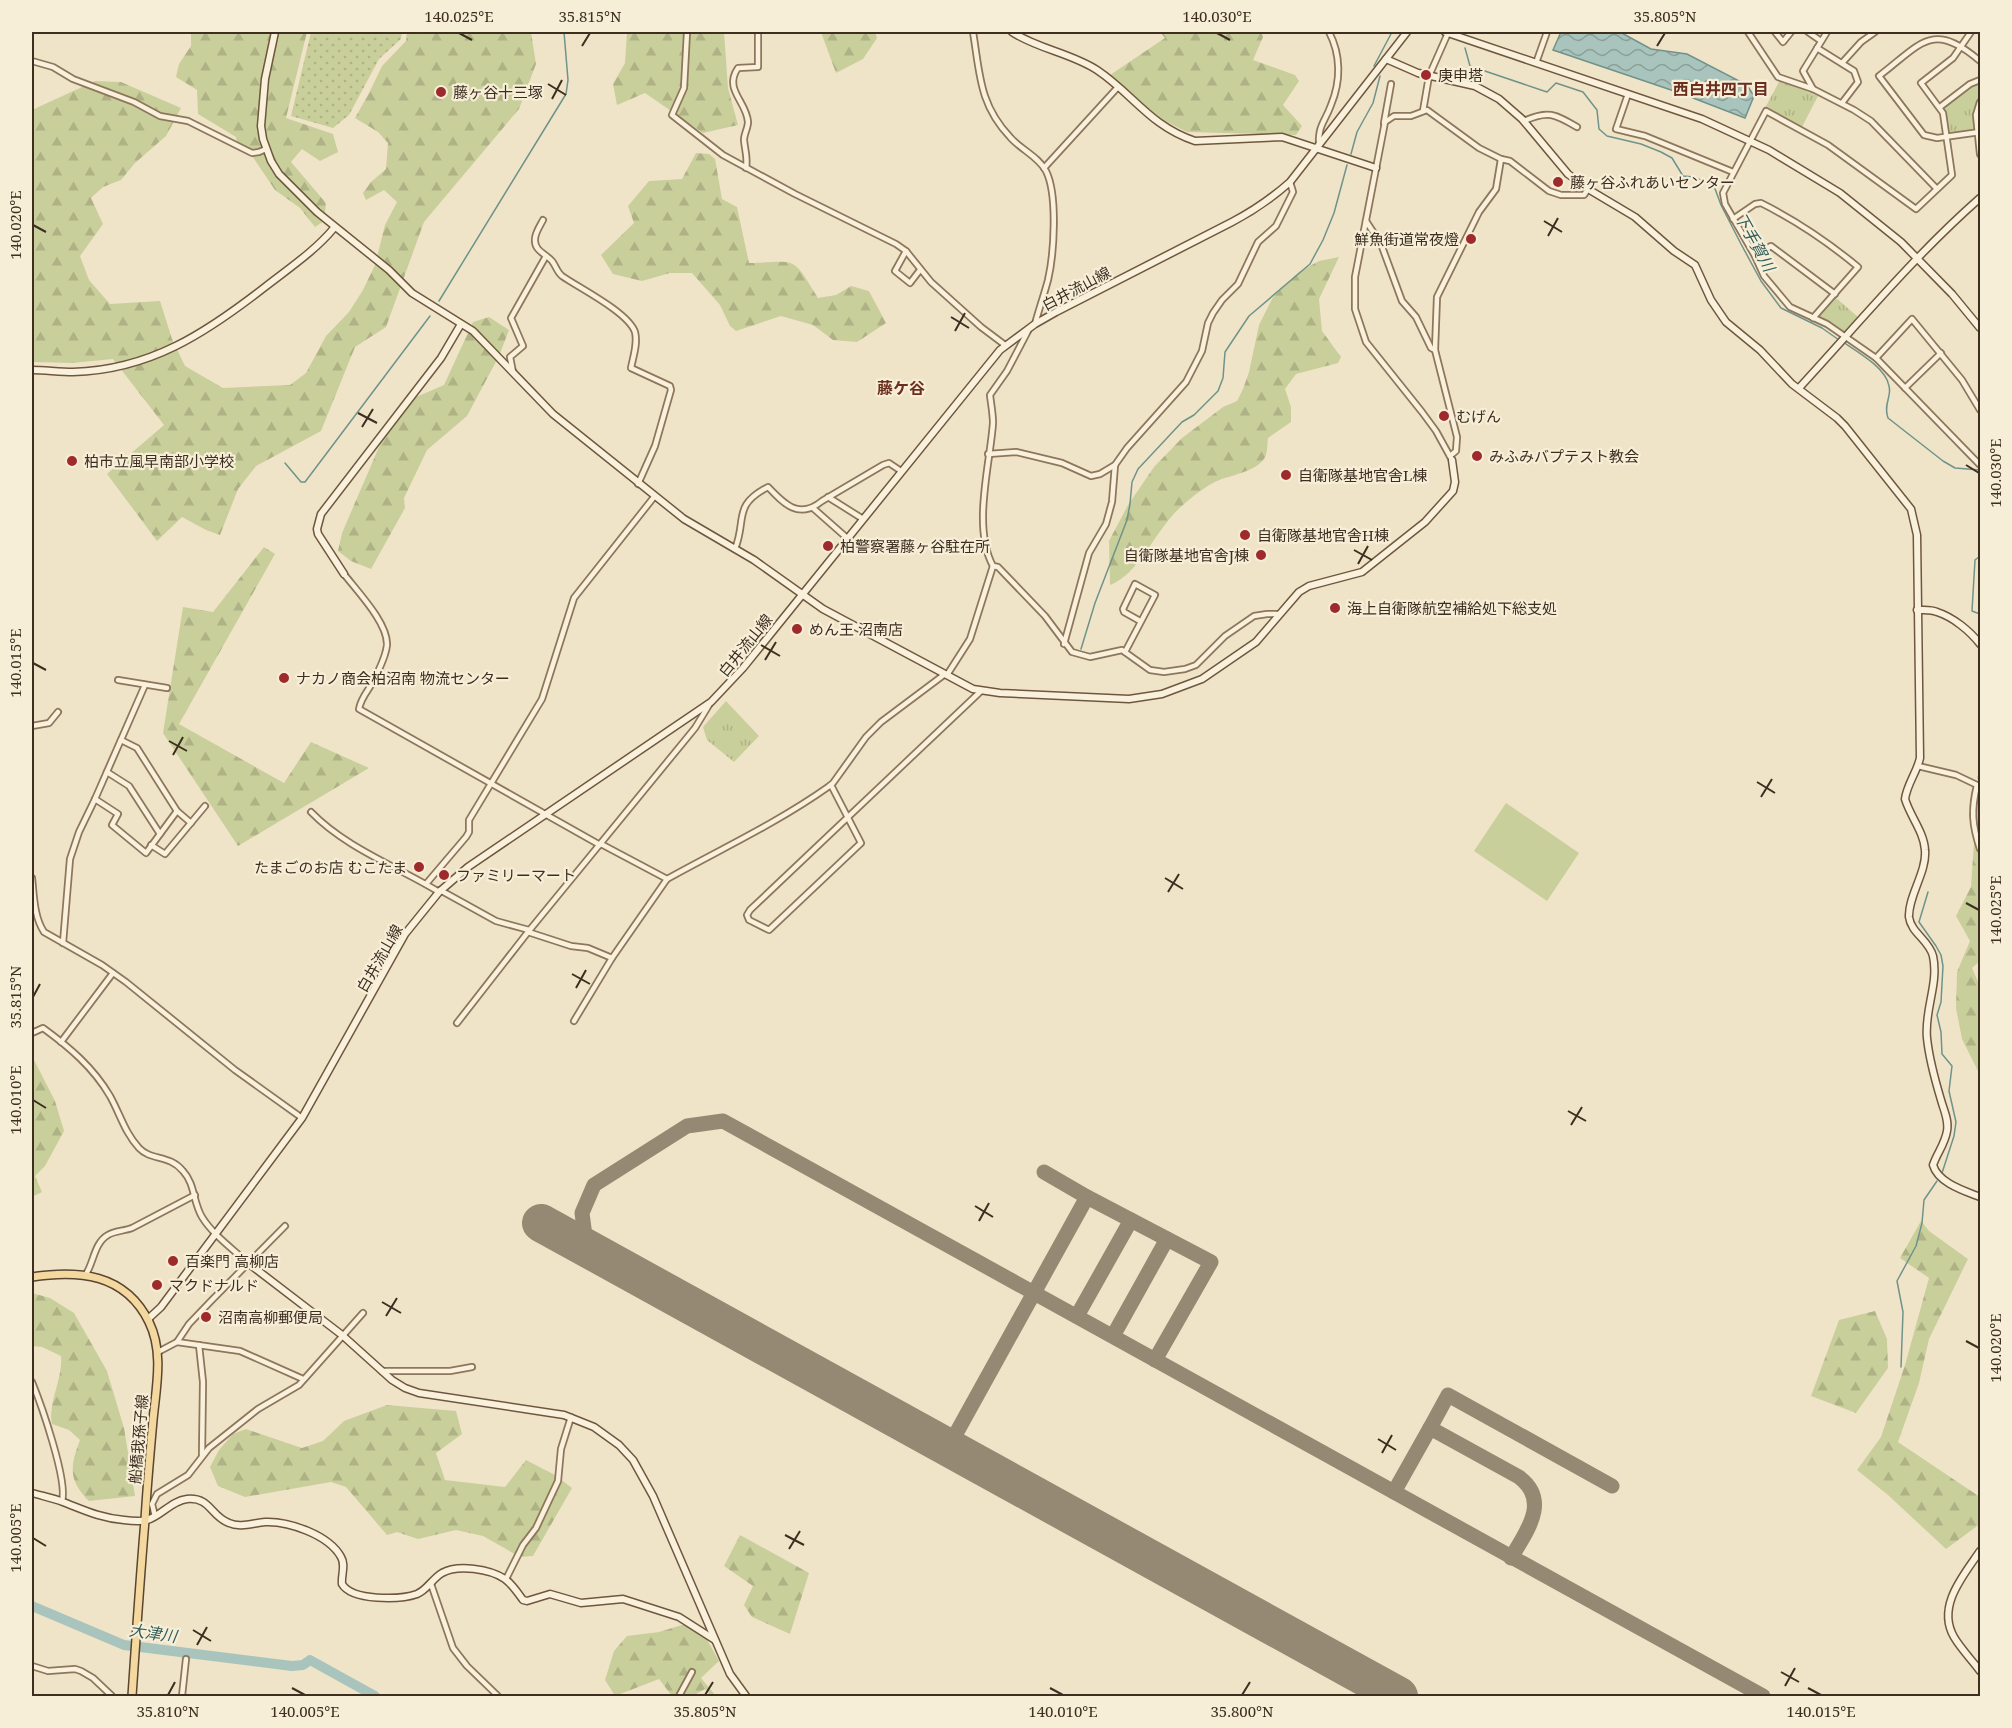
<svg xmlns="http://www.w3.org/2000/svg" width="2012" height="1728" font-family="'Noto Serif','Noto Sans JP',serif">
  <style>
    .grass { fill: url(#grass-dots) }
    .forest { fill: url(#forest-firs) }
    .park { fill: url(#park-tufts) }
    .garden { fill: #c9cf9b }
    .water { fill: url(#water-waves); stroke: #6f938a; stroke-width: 1.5 }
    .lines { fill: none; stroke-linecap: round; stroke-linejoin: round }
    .stream { stroke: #6f938a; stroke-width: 1.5 }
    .river { stroke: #a9c4bc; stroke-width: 10 }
    .taxiway { stroke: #968974; stroke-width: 15 }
    .runway { stroke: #968974; stroke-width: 38 }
    .street-casing { stroke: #8d765c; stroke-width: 8 }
    .secondary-casing { stroke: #6f573f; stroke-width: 9 }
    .primary-casing { stroke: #5b4430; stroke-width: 10 }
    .street { stroke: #faf1dc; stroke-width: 4.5 }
    .secondary { stroke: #faf1dc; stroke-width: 6 }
    .primary { stroke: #f3d9a0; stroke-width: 7 }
    .ticks { fill: none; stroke: #3d2e20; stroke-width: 2 }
    .poi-dot { fill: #9e2a2b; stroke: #f7eed8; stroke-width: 2 }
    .labels { text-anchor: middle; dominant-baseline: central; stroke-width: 4.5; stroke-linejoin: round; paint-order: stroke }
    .poi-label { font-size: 15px; fill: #3d2e20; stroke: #f7eed8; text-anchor: start }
    .street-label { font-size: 15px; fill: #3d2e20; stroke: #f7eed8 }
    .neighbourhood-label { font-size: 16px; font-weight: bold; fill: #6b2e1e; stroke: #f7eed8 }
    .water-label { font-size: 16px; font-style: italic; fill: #2f5d5a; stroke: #f7eed8 }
    .neatline { fill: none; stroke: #3d2e20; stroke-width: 2 }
    .ticks-label { font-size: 15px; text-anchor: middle; fill: #3d2e20 }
  </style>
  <defs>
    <pattern id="grass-dots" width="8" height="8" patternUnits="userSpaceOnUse" patternTransform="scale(1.5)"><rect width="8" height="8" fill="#c9cf9b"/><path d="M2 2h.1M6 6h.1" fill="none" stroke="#aeb285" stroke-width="1.8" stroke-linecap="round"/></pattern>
    <pattern id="forest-firs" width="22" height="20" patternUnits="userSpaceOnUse" patternTransform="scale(1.5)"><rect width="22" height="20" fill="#c9cf9b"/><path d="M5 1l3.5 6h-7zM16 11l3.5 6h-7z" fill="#aeb285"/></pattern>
    <pattern id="park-tufts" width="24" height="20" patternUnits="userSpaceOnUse" patternTransform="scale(1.5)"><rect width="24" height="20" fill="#c9cf9b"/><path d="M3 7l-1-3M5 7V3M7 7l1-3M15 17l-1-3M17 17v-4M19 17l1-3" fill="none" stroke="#aeb285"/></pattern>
    <pattern id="water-waves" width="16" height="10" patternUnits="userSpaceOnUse" patternTransform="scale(1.5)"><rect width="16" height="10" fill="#a9c4bc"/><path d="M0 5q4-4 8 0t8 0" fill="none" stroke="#8ba098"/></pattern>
  </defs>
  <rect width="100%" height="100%" fill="#f0e4c8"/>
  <!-- grass -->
  <path class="grass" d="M311,32h91l-1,7 -22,20 -30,56 -16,13 -42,-12z"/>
  <!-- forest -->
  <g class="forest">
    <path d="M191,32h116l-21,86 47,16 5,18 -18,9 -18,-12 -11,13 35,41 -2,18 -9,6 -15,-19 -25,-18 -29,-43 -9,-2 -1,-8 -38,-23 -1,-24 -21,-13 3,-13 12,-18z"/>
    <path d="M407,32h124l5,32 -17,45 -95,113 -38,105 -31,20 -34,84 -65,35 -18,23 -18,46 -14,-5 -24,-13 -25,24 -50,-67 57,-49 -51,-66 -41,4 -40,-1v-252l63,-29 26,1 60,26 -15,28 -31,27 -14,17 -18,7 -12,11 12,26 -23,32 9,24 21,24 50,-3 12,38 13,27 38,22 67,-3 16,-12 20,-37 23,-24 14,-22 12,-25 10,-40 12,-23 -13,-12 -18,10 -3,-7 8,-11 15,-13 2,-26 -10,-11 -23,-14 14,-25 13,-27 24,-25z"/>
    <path d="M627,32h97l4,56 10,37 -35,8 -58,-40 -28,12 -4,-21 12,-21z"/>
    <path d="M821,32h54l2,6 -14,21 -27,14z"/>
    <path d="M1160,32h101l2,5 -10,23 42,15 4,6 -16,24 19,21 -6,9 -109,-3 -22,-11 -21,-14 -34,-32 55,-37z"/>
    <path d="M696,153l13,1 6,5 7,40 15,8 12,56c49,-1 42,-9 69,35l18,-3 15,-9 18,5 17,32 -29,19 -24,-2 -20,-15 -32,-9 -45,15 -6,-5 -10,-21 -28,-32h-22l-28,8 -29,-7 -12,-19 33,-32 -6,-17 21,-25 33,-2z"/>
    <path d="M1339,257l-20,42 3,32 19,26 -3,6 -42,11 -11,15 6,18v15l-23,16c-1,7 0,17 -5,22 -9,12 -32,15 -46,21 -11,5 -24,15 -34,24 -26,21 -43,69 -73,80l-1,-44 19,-36 26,-38 28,-29 41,-31 14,-6 6,-12 6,-17 10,-47 14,-28 26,-25 20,-11z"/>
    <path d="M489,317l20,13 -10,26 -32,60 -40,34 -23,48 1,10 -34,61 -20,-8 -13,-10 4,-18 43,-100 15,-29 44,-19 29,-63z"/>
    <path d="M264,547l11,7 -96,170 105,59 27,-41 58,26 -131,78 -75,-113 20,-126 30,5z"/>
    <path d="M1980,774v187l-8,7 8,18v109l-1,-22 -17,-34 -6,-31 1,-36 13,-31 -14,-25 15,-29 7,-104 -1,-7z"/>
    <path d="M32,1056l23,45 9,30 -19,35 -10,10 7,16 -10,5z"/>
    <path d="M1921,1221l8,10 39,28 -39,80 -10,44 -21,59 82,55v27l-34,25 -58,-54 -31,-25 24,-33 24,-72 24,-87 -29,-20z"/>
    <path d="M32,1293l18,5 24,15 33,58 17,57 11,68 -46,5c-21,-21 -19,-35 -9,-61l-11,-10 -17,-6c-4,-23 11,-44 9,-68l-19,-9 -10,-1z"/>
    <path d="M1875,1311l12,28 1,29 -32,45 -45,-17 28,-76z"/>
    <path d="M387,1405l69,6 6,23 -26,19 9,27 60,7 21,-27 29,15 17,13 -39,68 -13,1 -37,-21 -27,-6 -38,9 -21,-7 -10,3 -41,-48 -15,-5 -86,15 -27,-11 -8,-19 9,-17 14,-16 13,-5 56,19 21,-7 21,-20z"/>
    <path d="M740,1535l69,38 -19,61 -38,-17 -8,-12 9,-19 -29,-20z"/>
    <path d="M685,1624l20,12 14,25 -18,17 15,18h-5l-6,-7 -12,7h-21l-13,-17 -44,17 -10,-16 9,-29 13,-15 32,-4z"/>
  </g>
  <!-- park -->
  <g class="park">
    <path d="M1780,80l38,16 -16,31 -37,-19z"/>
    <path d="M1980,83v17l-6,12 1,15 -2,4 -20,4 -4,-3 -5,-22 1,-4 25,-19z"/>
    <path d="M1835,297l23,20 -13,14h-4l-21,-12v-4z"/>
    <path d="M726,701l33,35 -25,26 -27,-22 -4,-13z"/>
  </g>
  <!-- garden -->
  <path class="garden" d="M1506,803l73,50 -32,48 -73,-50z"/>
  <!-- water -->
  <path class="water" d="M1561,32h59l31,17 36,5 60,31 7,11 -9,22 -65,-25 -127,-43z"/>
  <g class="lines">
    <!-- stream -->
    <g class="stream">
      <path d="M1465,48l5,18 77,26 9,-9 27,9 14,18 2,19 8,7 34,8 20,8 11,6 11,18 11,1 20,9 7,19 20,39 20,37 20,27 41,20 17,12"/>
      <path d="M1374,66l18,-34"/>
      <path d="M1351,154l6,-22 16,-29 7,-27"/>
      <path d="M439,301l127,-207 2,-14 -4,-48"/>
      <path d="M1843,342c15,10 43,26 46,44 3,11 -6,18 -1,32l55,43 12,7 25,2"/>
      <path d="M285,463l16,19h4l125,-166"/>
      <path d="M1980,556l-5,4 -3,51 8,3"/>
      <path d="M1081,649l14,-46 32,-83 3,-16 2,-22 6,-13 44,-47 12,-7 24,-24 5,-13 2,-26 24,-36 61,-52 13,-24 11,-27 13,-48"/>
      <path d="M1928,892l-9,30 17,24 5,9 2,11 -2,36 -4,13 4,17 1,22 10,12 -3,25 7,31 -2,14 -12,37"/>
      <path d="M1901,1367l2,-55 -6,-31 19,-35 6,-23 2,-23 13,-19"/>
    </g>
    <!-- river -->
    <path class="river" d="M32,1606l92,39 168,21 11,-1 7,-5 65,36"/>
    <!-- taxiway -->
    <g class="taxiway">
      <path d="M1044,1172l43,25"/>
      <path d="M595,1253l-10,-17 -3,-23 12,-28 93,-59 36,-5 1040,575"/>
      <path d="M1077,1316l54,-96"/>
      <path d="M1113,1336l54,-97"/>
      <path d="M1430,1428l18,-33 164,91"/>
      <path d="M948,1448l139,-251 124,65 -56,98"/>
      <path d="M1394,1492l36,-64 89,49c32,24 7,55 -8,81"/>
    </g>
    <!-- runway -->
    <path class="runway" d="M541,1223l858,473"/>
    <!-- street casing -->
    <g class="street-casing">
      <g id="street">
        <path d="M687,32l-3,56 -12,27 51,40 72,39 101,50 10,7 25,31 50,45 24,18"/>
        <path d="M973,32c7,42 6,72 37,105 10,12 29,20 36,34 12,24 8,83 2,109 -4,15 -9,29 -13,44"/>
        <path d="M1748,32l30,45 35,12 41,21 17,11 66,68"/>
        <path d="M1775,32l8,10 8,-10"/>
        <path d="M1808,32l13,9"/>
        <path d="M1971,32l-18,26 -32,25 22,30 9,62 -36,34 -88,-64 -62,-34 -43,82 2,11 30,52 9,20 26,31 37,17 49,34 104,107"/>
        <path d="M1817,48l37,23 4,11 -16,21"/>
        <path d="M32,61l21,6 20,12 61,23 26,14 28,5 64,32 7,-1 7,-3"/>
        <path d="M1980,61c-48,-41 -59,-17 -101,15l45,59 13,3 43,-6"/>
        <path d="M1536,63l11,-31"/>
        <path d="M1842,63l19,-21 14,-10"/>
        <path d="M1813,89l-10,-18 24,-39"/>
        <path d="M1628,94l-12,35 29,7 88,36"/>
        <path d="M1980,102l-4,13 4,39"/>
        <path d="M1940,107l30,-23 10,-4"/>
        <path d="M1423,111l6,-35 19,-43"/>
        <path d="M1524,121c24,-11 31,-7 53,6"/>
        <path d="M1384,123l7,-39"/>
        <path d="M1319,145c-1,-20 6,-23 12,-40 10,-24 10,-50 -2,-73"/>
        <path d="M746,168c2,-10 -1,-17 -2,-28 0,-6 4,-12 4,-18 -1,-20 -25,-33 -10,-54l20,-1v-35"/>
        <path d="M1044,168l74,-81"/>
        <path d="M1733,219l22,-15 6,-1c36,18 67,39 97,64l-45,51"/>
        <path d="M543,220c-3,6 -9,14 -8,21 0,10 11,13 17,20 4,5 5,11 10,15 17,12 66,36 73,56 3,12 -2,25 -4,36l39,18 1,4 -16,56 -17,38"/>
        <path d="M1366,221l15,23 21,57 14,16 15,31 4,2"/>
        <path d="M906,251l-11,20 15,12 10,-13"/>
        <path d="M1755,256l16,-10 64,48"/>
        <path d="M1028,331l-21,40 -17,24c1,9 3,19 3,28 -3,42 -21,104 0,143l5,1 47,49 27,36 18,5 32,-7 28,20 14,2 21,-3 11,-4 29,-29 29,-20 13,-2h11"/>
        <path d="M1876,358l36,-39 50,61 18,30"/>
        <path d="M513,372l-3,-15 13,-11 -12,-28 35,-62"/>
        <path d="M1905,388l36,-35"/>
        <path d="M988,454l28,-2 46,11 29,13 9,-2 15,-9"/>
        <path d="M1450,456l6,-5 1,-14 -22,-87 2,-53 42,-85 17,-23 5,-30"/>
        <path d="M1452,460l-16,-29 -14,-19 -56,-70 -11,-33v-32l30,-155 9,-6h17l16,-6 52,38 22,11 9,2 39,30 12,4h23l4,-6"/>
        <path d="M828,497l35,22"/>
        <path d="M813,508l34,30"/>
        <path d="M735,549c12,-30 -3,-43 33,-62 16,17 31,33 54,14l61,-36 6,-2 12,8"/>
        <path d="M344,574c13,17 44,49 43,71 -1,11 -7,22 -11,31 -5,12 -15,20 -17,33l241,136"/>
        <path d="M1064,644l25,-91 17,-29 6,-22 3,-37 12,-17 59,-66 16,-31 6,-28 5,-10 9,-13 16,-16 20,-42 18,-16 17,-34 -3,-10"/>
        <path d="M1125,652l30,-57 -20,-11 -12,25 1,3 16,9"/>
        <path d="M947,675l23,-36 23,-73"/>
        <path d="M118,680l49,8"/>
        <path d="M32,726l17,-3 9,-11"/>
        <path d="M121,740l16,8 40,63 14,12"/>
        <path d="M1918,766l38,9 21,10c-6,25 -5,40 3,64"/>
        <path d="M107,772l22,14 31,48"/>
        <path d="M831,785l30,58 -92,87 -20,-10 -2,-5 3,-5 231,-219"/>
        <path d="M95,799l23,15 -6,11 34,28 31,-42"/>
        <path d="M311,812c35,36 85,54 128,80"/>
        <path d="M601,844l66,35c54,-30 110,-56 161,-92l5,-4 33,-46 15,-15 64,-48"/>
        <path d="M151,845l14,9 40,-48"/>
        <path d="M32,878c2,18 2,39 12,54l58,33 24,17 109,88 67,48"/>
        <path d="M426,884l40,-47 3,-5v-12l73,-121 32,-101 80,-101"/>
        <path d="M440,890l56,31 33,9"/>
        <path d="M528,932l43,14 17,2 24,10"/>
        <path d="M63,943l7,-84 9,-27 16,-33 50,-114"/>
        <path d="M574,1021l38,-63 55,-79"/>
        <path d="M457,1023l71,-91 167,-204 14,-23"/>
        <path d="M32,1033l11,-5c26,19 50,39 67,68 10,18 15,37 29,52 12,13 30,6 44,23 12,13 10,31 19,46 11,18 31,32 46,46"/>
        <path d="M61,1042l52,-69"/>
        <path d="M86,1274c8,-12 8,-31 22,-39 6,-4 16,-4 24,-7l63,-33"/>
        <path d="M177,1342l63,9 63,28"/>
        <path d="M199,1345l4,37 -1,73"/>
        <path d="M158,1352l19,-10 12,-18 22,-23 74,-75"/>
        <path d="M382,1371h68l22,-4"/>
        <path d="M32,1382c9,22 36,99 30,119"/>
        <path d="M155,1516l-3,-12 5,-10 31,-19 21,-27 49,-39 41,-24 64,-72"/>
        <path d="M506,1579l17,-34 13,-17 22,-47 3,-32 10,-32"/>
        <path d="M431,1584l22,64 14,18 31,30"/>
        <path d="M32,1666l16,5 27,-2 6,2 12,7 19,18"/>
        <path d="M182,1696l4,-37"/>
        <path d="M679,1696l13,-24"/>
      </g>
    </g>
    <!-- secondary casing -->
    <g class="secondary-casing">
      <g id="secondary">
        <path d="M275,32l-10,47 -4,47 2,13 8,22 8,13 38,38 72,58 23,23 61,38 80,83 131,105 70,41 69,49 150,80 27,4 129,6 33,-5 40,-15 54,-37 43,-50 10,-6 53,-14 63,-50 28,-31 2,-9 -3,-22"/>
        <path d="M1012,32c26,17 59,21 85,38 36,24 53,56 98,71l87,-4 94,31"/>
        <path d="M1445,32l257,87 67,31 71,43 61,49 51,52 28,34"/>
        <path d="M1386,59l32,14 57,13 24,13 23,20 46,55 20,15 47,28 39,34 21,14 16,35 15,22 34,28 32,34 45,34 8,8 66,83 6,26 3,223c-3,14 -13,26 -15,41 5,17 19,33 20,51 2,22 -17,46 -16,67 2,16 20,23 24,39 6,28 -9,54 -6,82 2,20 8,42 14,62 3,11 8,20 6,31 -2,13 -10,22 -14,34 5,18 32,26 47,32"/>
        <path d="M32,370c13,0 27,2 41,2 77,-2 133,-39 192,-85 23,-18 50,-36 69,-59"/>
        <path d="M1799,388c59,-64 115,-132 181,-190"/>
        <path d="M344,574l-26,-40 -1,-5 4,-15 120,-156 20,-34"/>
        <path d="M1917,610c7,0 14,-1 20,2 16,5 33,19 43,32"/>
        <path d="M248,1263l94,72 50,45 13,8 14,5 145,22 30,12 25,18 14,15 20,36 77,178 16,22"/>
        <path d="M148,1319l13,-12 141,-189 103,-184 34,-42 29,-25 243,-165 32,-34 257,-318 35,-26 21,-12 176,-90c21,-11 40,-24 58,-40l117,-150"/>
        <path d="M32,1493c10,3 21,5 31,9 21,8 37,16 61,18 7,1 16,2 23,0 14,-4 24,-19 40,-21 24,-2 23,17 42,24 11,5 24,0 36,-1 24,-1 64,13 76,35 5,8 0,18 1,27 10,17 58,16 75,10 10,-4 15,-15 25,-21 16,-9 48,-4 63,6 7,5 13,14 18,21l4,1 23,-7 31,9 42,-4 56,18 36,23"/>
        <path d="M1980,1551c-16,24 -44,55 -26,86 7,12 18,23 26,34"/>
      </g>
    </g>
    <!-- primary casing -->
    <g class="primary-casing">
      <path id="primary" d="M32,1277c46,-7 93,-4 117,45 15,30 7,66 4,98 -3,33 -6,66 -8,100 -5,59 -9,118 -13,176"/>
    </g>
    <!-- street -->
    <use href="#street" class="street"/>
    <!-- secondary -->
    <use href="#secondary" class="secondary"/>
    <!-- primary -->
    <use href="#primary" class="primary"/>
  </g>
  <!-- ticks -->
  <path class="ticks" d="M459,33l13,7M1217,33l13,7M582,46l8,-13M1657,46l8,-13M548,84l18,11M552,99l10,-19M1544,221l18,11M33,225l13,7M1548,236l10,-18M951,317l18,11M955,331l10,-18M358,413l19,10M362,427l11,-18M1966,465l13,8M1354,550l18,10M1358,564l10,-18M761,645l19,11M765,660l11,-18M33,663l13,7M169,741l18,10M173,755l10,-18M1757,782l18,11M1761,797l11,-18M1165,878l18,11M1168,892l11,-18M1966,903l13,7M572,974l18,10M576,988l10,-18M33,997l7,-13M33,1100l13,8M1568,1111l18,10M1571,1125l11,-18M975,1206l18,11M979,1221l10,-18M382,1302l19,11M386,1316l11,-18M1966,1341l13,7M1378,1439l18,11M1382,1453l10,-18M785,1535l19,10M33,1538l13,8M789,1549l11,-18M193,1630l18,11M197,1645l10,-18M1781,1672l18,10M1785,1686l10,-18M292,1688l13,7M1050,1688l13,7M1808,1688l13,7M168,1695l7,-13M705,1695l8,-13M1242,1695l8,-13"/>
  <!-- markers -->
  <g class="poi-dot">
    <circle cx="1426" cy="75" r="6"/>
    <circle cx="441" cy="92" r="6"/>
    <circle cx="1558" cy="182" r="6"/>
    <circle cx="1471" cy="239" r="6"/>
    <circle cx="1444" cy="416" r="6"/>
    <circle cx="1477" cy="456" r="6"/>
    <circle cx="72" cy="461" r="6"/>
    <circle cx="1286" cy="475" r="6"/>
    <circle cx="1245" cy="535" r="6"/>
    <circle cx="828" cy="546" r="6"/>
    <circle cx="1261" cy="555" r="6"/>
    <circle cx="1335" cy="608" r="6"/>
    <circle cx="797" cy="629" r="6"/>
    <circle cx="284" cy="678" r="6"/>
    <circle cx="419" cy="867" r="6"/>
    <circle cx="444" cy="875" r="6"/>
    <circle cx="173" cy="1261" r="6"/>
    <circle cx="157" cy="1285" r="6"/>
    <circle cx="206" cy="1317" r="6"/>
  </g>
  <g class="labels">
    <!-- poi labels -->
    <g class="poi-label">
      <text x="1438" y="75">庚申塔</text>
      <text x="453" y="92">藤ヶ谷十三塚</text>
      <text x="1570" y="182">藤ヶ谷ふれあいセンター</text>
      <text x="1459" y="239" text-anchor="end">鮮魚街道常夜燈</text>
      <text x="1456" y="416">むげん</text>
      <text x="1489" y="456">みふみバプテスト教会</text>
      <text x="84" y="461">柏市立風早南部小学校</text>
      <text x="1298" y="475">自衛隊基地官舎L棟</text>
      <text x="1257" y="535">自衛隊基地官舎H棟</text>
      <text x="840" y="546">柏警察署藤ヶ谷駐在所</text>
      <text x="1249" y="555" text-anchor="end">自衛隊基地官舎J棟</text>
      <text x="1347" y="608">海上自衛隊航空補給処下総支処</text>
      <text x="809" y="629">めん王 沼南店</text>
      <text x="296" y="678">ナカノ商会柏沼南 物流センター</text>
      <text x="407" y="867" text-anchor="end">たまごのお店 むこたま</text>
      <text x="456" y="875">ファミリーマート</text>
      <text x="185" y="1261">百楽門 高柳店</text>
      <text x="169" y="1285">マクドナルド</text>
      <text x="218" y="1317">沼南高柳郵便局</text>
    </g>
    <!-- street labels -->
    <g class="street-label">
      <text transform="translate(1076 288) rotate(-28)">白井流山線</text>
      <text transform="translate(745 645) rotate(-51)">白井流山線</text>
      <text transform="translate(379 958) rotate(-60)">白井流山線</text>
      <text transform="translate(138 1439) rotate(-85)">船橋我孫子線</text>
    </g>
    <!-- neighbourhood labels -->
    <g class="neighbourhood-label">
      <text x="1721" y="89">西白井四丁目</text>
      <text x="901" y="388">藤ケ谷</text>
    </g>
    <!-- water labels -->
    <g class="water-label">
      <text transform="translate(1755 242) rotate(61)">下手賀川</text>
      <text transform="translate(153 1633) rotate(8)">大津川</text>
    </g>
  </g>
  <!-- border -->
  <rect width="2012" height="1728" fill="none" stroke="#f7eed8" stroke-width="66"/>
  <rect x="33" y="33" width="1946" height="1662" class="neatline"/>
  <g class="ticks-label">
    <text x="459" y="22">140.025°E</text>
    <text x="590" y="22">35.815°N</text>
    <text x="1217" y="22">140.030°E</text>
    <text x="1665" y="22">35.805°N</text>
    <text transform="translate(16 225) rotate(-90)" y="5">140.020°E</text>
    <text transform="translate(1996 473) rotate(-90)" y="5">140.030°E</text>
    <text transform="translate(16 663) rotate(-90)" y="5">140.015°E</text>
    <text transform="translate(1996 910) rotate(-90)" y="5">140.025°E</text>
    <text transform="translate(16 997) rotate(-90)" y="5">35.815°N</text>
    <text transform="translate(16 1100) rotate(-90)" y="5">140.010°E</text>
    <text transform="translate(1996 1348) rotate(-90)" y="5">140.020°E</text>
    <text transform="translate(16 1538) rotate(-90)" y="5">140.005°E</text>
    <text x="168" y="1717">35.810°N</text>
    <text x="305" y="1717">140.005°E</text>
    <text x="705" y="1717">35.805°N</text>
    <text x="1063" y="1717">140.010°E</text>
    <text x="1242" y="1717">35.800°N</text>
    <text x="1821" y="1717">140.015°E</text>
  </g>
</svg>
